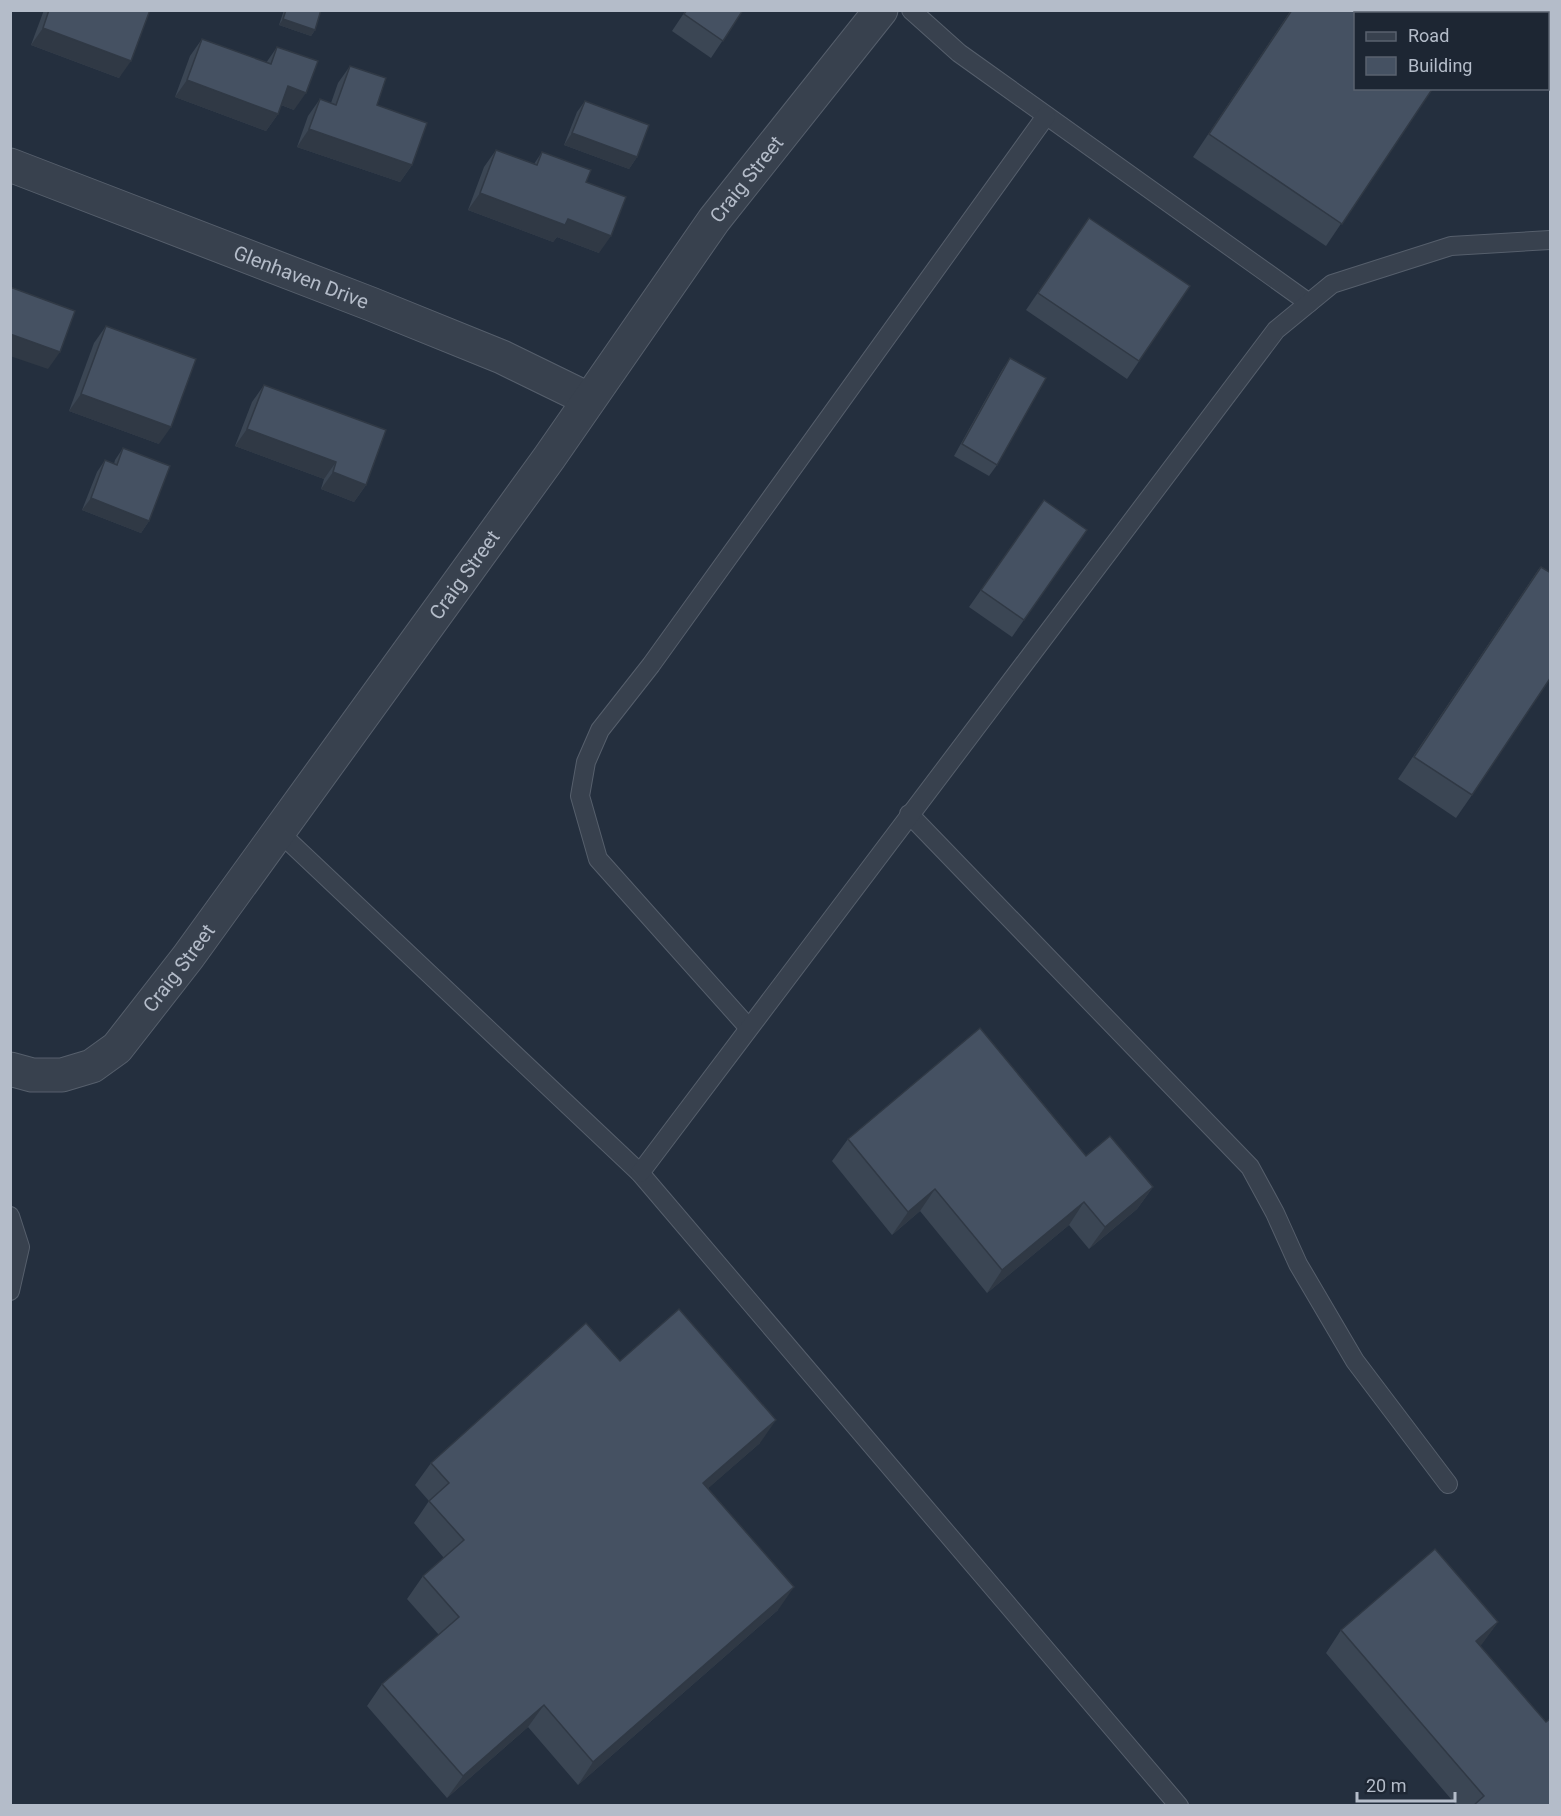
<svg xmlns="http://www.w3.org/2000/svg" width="1561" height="1816" font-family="Roboto,sans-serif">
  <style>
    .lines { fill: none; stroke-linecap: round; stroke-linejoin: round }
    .lane-casing { stroke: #565f6c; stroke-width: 20 }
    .street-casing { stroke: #565f6c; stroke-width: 35 }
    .lane { stroke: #38414e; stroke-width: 18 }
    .street { stroke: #38414e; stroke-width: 33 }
    .wall { fill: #3b4654 }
    .shaded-wall { fill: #303945 }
    .building { fill: #455162; stroke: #303945; stroke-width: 1.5 }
    .labels { text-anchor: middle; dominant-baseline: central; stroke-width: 4.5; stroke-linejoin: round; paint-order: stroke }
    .street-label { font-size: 20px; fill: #b4bcc9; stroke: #1d2633 }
  </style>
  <rect width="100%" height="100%" fill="#242f3e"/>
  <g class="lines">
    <!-- lane casing -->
    <g class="lane-casing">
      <g id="lane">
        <path d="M911,10l48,43 350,250"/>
        <path d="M909,814l341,353 25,46 23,51 57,97 93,123"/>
        <path d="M278,831l362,342 539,633"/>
        <path d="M748,1027l-150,-168 -18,-63 6,-34 14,-32 51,-65 395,-549"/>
        <path d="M640,1173l636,-843 56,-46 119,-38 99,-6"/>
        <path d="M10,1216l10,31 -10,44"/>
      </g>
    </g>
    <!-- street casing -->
    <g class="street-casing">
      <g id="street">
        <path id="s1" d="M10,165l361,139 131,53 86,42"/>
        <path id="s2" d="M10,1069l22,6h30l30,-9 25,-18 71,-91 361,-499 165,-238 167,-210"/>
      </g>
    </g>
    <!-- lane -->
    <use href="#lane" class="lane"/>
    <!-- street -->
    <use href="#street" class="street"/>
  </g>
  <!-- wall -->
  <g class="wall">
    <path d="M44,10h106l-31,68 -88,-33z"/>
    <path d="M284,10h37l-6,20 -4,6 -32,-11z"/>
    <path d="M686,10h57l-32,48 -39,-27z"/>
    <path d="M1291,10h194l-159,236 -133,-89z"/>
    <path d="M202,39l64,24 11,-16 17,63 -13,-5 -3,9 -12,17 -91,-34 15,-41z"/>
    <path d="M350,66l27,39 35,60 -12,17 -103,-35 11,-31 12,-17 11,4 7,-20z"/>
    <path d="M585,101l52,56 -8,12 -65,-24 13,-33z"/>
    <path d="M496,150l38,14 8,-12 44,30 13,71 -42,-16 -4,5 -85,-32 16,-43z"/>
    <path d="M1089,218l101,68 -63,93 -101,-69z"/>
    <path d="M106,326l53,118 -90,-33 25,-68z"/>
    <path d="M1010,358l-13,107 -8,11 -35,-20 48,-86z"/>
    <path d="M264,385l102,100 -12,17 -33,-13 3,-10 -89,-33 17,-44z"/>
    <path d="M123,448l26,73 -8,12 -59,-23 15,-38 8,-12 9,4 1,-4z"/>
    <path d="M1044,500l43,30 -75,107 -43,-30z"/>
    <path d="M1540,567l-68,228 -16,23 -58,-39z"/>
    <path d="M848,1139l238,17 67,31 -16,22 -48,40 -20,-24 -82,68 -67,-82 -28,24 -60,-74z"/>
    <path d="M620,1361l140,82 -52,45 70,122 -200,175 -50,-58 -81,71 -80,-92 15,-22 57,-49 -32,-36 16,-23 21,-18 -30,-35 15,-22 -14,-16 16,-22z"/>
    <path d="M1498,1622l-18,24 66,76 5,84h-94l-131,-153 15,-23z"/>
  </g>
  <!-- shaded-wall -->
  <g class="shaded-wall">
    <path d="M283,19l32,11 -4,6 -32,-11z"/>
    <path d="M43,28l88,33 -12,17 -88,-33z"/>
    <path d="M187,80l91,34 -12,17 -91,-34z"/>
    <path d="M288,86l18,7 -12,17 -18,-7z"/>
    <path d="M309,129l103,36 -12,17 -103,-35z"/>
    <path d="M572,133l65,24 -8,12 -65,-24z"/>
    <path d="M480,193l88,26 43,17 -12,17 -42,-16 -4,5 -85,-32z"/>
    <path d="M10,334l50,18 -12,17 -38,-13z"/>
    <path d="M81,394l90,33 -12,17 -90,-33z"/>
    <path d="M247,429l89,33 -12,17 -89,-33z"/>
    <path d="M333,472l33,13 -12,17 -33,-13z"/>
    <path d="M91,498l58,23 -8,12 -59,-23z"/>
    <path d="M1153,1187l-16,22 -48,40 16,-22z"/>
    <path d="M935,1189l-15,22 -28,24 16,-23z"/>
    <path d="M1084,1202l-15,23 -82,68 15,-23z"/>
    <path d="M776,1420l-16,23 -72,63 15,-23z"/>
    <path d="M794,1587l-16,23 -200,175 15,-23z"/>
    <path d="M1498,1622l-16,22 -22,20 16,-23z"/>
    <path d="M544,1705l-16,22 -81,71 16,-22z"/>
  </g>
  <!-- building -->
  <g class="building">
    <path d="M49,10h101l-19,51 -88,-33z"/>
    <path d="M286,10h35l-6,20 -32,-11z"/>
    <path d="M687,10h56l-20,31 -39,-27z"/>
    <path d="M1292,10h193l-2,4h-127v74h77l-91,136 -133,-90z"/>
    <path d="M202,39l69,25 6,-17 41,14 -12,32 -18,-7 -10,28 -91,-34z"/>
    <path d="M350,66l36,12 -9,27 50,18 -15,42 -103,-36 11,-30 16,6z"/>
    <path d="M585,101l64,24 -12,32 -65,-24z"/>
    <path d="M496,150l41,15 5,-13 49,18 -5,12 40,15 -15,39 -43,-17 -3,6 -85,-32z"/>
    <path d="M1089,218l101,68 -51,75 -101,-68z"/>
    <path d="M10,287l65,24 -15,41 -50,-18z"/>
    <path d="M106,326l90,33 -25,68 -90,-33z"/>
    <path d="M1010,358l36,20 -49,87 -35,-21z"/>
    <path d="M264,385l122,45 -20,55 -33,-13 3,-10 -89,-33z"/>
    <path d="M123,448l47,18 -21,55 -58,-23 14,-38 12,5z"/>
    <path d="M1044,500l43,30 -63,90 -43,-30z"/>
    <path d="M1541,567l10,6v104l-79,118 -58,-38z"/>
    <path d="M980,1028l106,128 24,-20 43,51 -48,40 -21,-25 -82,68 -67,-81 -27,23 -60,-73z"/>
    <path d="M679,1309l97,111 -73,63 91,104 -201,175 -49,-57 -81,71 -81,-92 77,-67 -36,-41 41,-36 -35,-39 20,-18 -18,-20 155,-140 34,38z"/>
    <path d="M1435,1549l63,73 -22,19 70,81 5,-4v88h-78l11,-10 -143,-166z"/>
  </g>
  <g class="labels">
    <!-- street labels -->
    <g class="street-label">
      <text stroke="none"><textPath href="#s2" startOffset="1188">Craig Street</textPath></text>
      <text stroke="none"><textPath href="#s1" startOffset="312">Glenhaven Drive</textPath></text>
      <text stroke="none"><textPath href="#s2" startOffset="702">Craig Street</textPath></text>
      <text stroke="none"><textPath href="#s2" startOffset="216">Craig Street</textPath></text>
    </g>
  </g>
  <!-- border -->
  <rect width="1561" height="1816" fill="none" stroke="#b4bcc9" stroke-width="24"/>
  <!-- legend -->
  <rect x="1354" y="12" width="195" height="78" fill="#1d2633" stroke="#59626f" stroke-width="1.5"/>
  <rect x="1366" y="32" width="30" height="9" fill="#38414e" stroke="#59626f" stroke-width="1.5"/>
  <text x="1408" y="42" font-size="18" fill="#b4bcc9">Road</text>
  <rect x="1366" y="57" width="30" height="18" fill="#455162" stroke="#59626f" stroke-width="1.5"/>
  <text x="1408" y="72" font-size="18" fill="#b4bcc9">Building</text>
  <!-- scale -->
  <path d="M1357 1792v9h98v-9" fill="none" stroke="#b4bcc9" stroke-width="3"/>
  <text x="1366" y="1792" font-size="18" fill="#b4bcc9" stroke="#1d2633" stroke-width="4.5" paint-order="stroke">20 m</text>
</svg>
